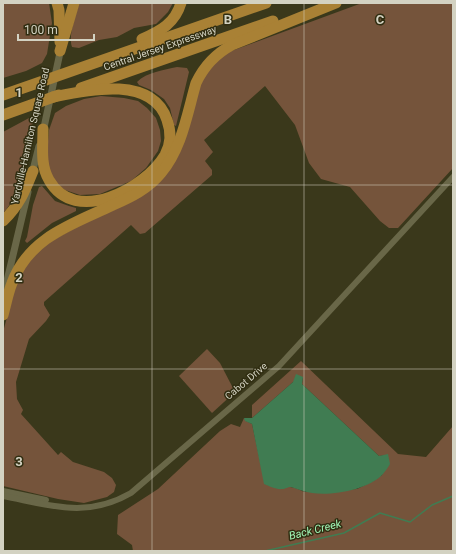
<svg xmlns="http://www.w3.org/2000/svg" width="456" height="554" font-family="Roboto,sans-serif">
  <style>
    .green { fill: #75543b }
    .water { fill: #407c52 }
    .lines { fill: none; stroke-linecap: round; stroke-linejoin: round }
    .stream { stroke: #407c52; stroke-width: 1.5 }
    .minor { stroke: #696748; stroke-width: 6 }
    .tertiary { stroke: #696748; stroke-width: 7 }
    .motorway { stroke: #a98135; stroke-width: 11 }
    .grid { fill: none; stroke: #d3d2c2; stroke-width: 1; stroke-opacity: 0.55 }
    .labels { text-anchor: middle; dominant-baseline: central; stroke-width: 3; stroke-linejoin: round; paint-order: stroke }
    .street-label { font-size: 10px; fill: #d3d2c2; stroke: #302d11 }
    .water-label { font-size: 11px; font-style: italic; fill: #a1f7b7; stroke: #302d11 }
    .grid-label { font-size: 13px; text-anchor: middle; font-weight: bold; fill: #d3d2c2; stroke: #302d11; stroke-width: 3; stroke-linejoin: round; paint-order: stroke }
  </style>
  <rect width="100%" height="100%" fill="#3a381b"/>
  <!-- green -->
  <g class="green">
    <path d="M3,3h46l3,20 -5,31 -5,9 -16,8 -23,7z"/>
    <path d="M79,3h94l-5,9 -12,12 -22,4 -17,9 -18,3 -20,8 -7,-1c-4,-13 4,-31 7,-44z"/>
    <path d="M362,3h91v165l-55,60h-9l-9,-7 -30,-34 -29,-8 -12,-16 -14,-38 -30,-39 -61,54 9,12 -8,9 7,9v5l-67,58 -5,1 -9,-9 -87,77v3l6,10 -4,6 -17,18 -13,43 1,17 6,11 -2,4 37,41 3,-3 12,10 31,10 8,6 4,7 -2,7 -7,5 -23,6 -26,-4 -55,-13v-154l13,-48 9,-20 21,-20 111,-61 44,-104 22,-25z"/>
    <path d="M177,67l10,1 2,4 -13,54 -2,-1 -4,-17 -6,-9 -13,-9 -12,-5 -2,-3c10,-10 27,-12 40,-15z"/>
    <path d="M101,96l23,2 14,3 9,7 9,10 4,12 1,11 -3,10 -12,17 -15,13 -31,13 -20,1 -15,-5 -8,-5 -11,-21 3,-34 6,-17 11,-7 18,-7z"/>
    <path d="M29,118l4,3c-5,23 -13,77 -30,92v-81z"/>
    <path d="M42,186l13,15 14,5 7,2v3l-24,12 -25,20 -2,-2 2,-4 6,-32 6,-18z"/>
    <path d="M207,349l13,14 15,29 -23,21 -33,-37z"/>
    <path d="M301,361l97,93 28,3 27,-31v125h-320l-1,-6 -15,-11 1,-19 40,-26 62,-58 11,-7 9,3 4,-9 2,3 6,3 13,60c13,2 28,1 39,8l53,-3 16,-8 9,-6 6,-20 -9,1 -77,-72 1,-7 -10,5 -41,36v-13z"/>
  </g>
  <!-- water -->
  <path class="water" d="M296,374l7,3 -1,7 77,72 9,-2 2,10c-2,4 -5,7 -7,10 -15,16 -51,22 -71,19 -7,-1 -14,-4 -21,-6 -4,0 -5,2 -9,2 -5,1 -13,-3 -18,-5l-12,-60 -7,-3 -1,-3h8l41,-36z"/>
  <g class="lines">
    <!-- stream -->
    <path class="stream" d="M265,551l79,-18 36,-20 30,9 22,-17 21,-9"/>
    <!-- minor -->
    <g class="minor">
      <path d="M3,491l43,9"/>
      <path d="M3,496c47,9 83,23 128,-3l148,-127 174,-189"/>
    </g>
    <!-- tertiary -->
    <g class="tertiary">
      <path d="M43,132l18,-84"/>
      <path d="M32,174l7,-28"/>
      <path d="M5,289l23,-97"/>
    </g>
    <!-- motorway -->
    <g class="motorway">
      <path d="M57,3l2,7 1,32"/>
      <path d="M142,39c19,-8 33,-16 39,-36"/>
      <path d="M60,51l14,-48"/>
      <path d="M81,88l192,-67"/>
      <path d="M3,95l263,-92"/>
      <path d="M3,115l56,-20"/>
      <path d="M43,129c0,17 -3,36 6,51 26,46 96,9 116,-25 6,-11 6,-24 2,-35 -15,-45 -80,-30 -114,-23"/>
      <path d="M3,221c16,-15 22,-30 30,-50"/>
      <path d="M3,315c3,-11 5,-22 9,-32 17,-46 61,-59 101,-78 18,-8 35,-16 48,-32 21,-25 26,-59 35,-90 8,-17 19,-29 36,-38l104,-42"/>
    </g>
  </g>
  <!-- grid -->
  <path class="grid" d="M152,3v548M304,3v548M3,185h450M3,369h450"/>
  <g class="labels">
    <!-- street labels -->
    <g class="street-label">
      <text transform="translate(160 48) rotate(-19)">Central Jersey Expressway</text>
      <text transform="translate(30 136) rotate(-77)">Yardville-Hamilton Square Road</text>
      <text transform="translate(246 381) rotate(-40)">Cabot Drive</text>
    </g>
    <!-- water labels -->
    <g class="water-label">
      <text transform="translate(315 530) rotate(-14)">Back Creek</text>
    </g>
  </g>
  <g class="grid-label">
    <text x="228" y="24">B</text>
    <text x="380" y="24">C</text>
    <text x="19" y="97">1</text>
    <text x="19" y="282">2</text>
    <text x="19" y="466">3</text>
  </g>
  <!-- border -->
  <rect width="456" height="554" fill="none" stroke="#d3d2c2" stroke-width="8"/>
  <!-- scale -->
  <path d="M18 34v6h76v-6" fill="none" stroke="#d3d2c2" stroke-width="2"/>
  <text x="24" y="34" font-size="12" fill="#d3d2c2" stroke="#302d11" stroke-width="3" paint-order="stroke">100 m</text>
</svg>
